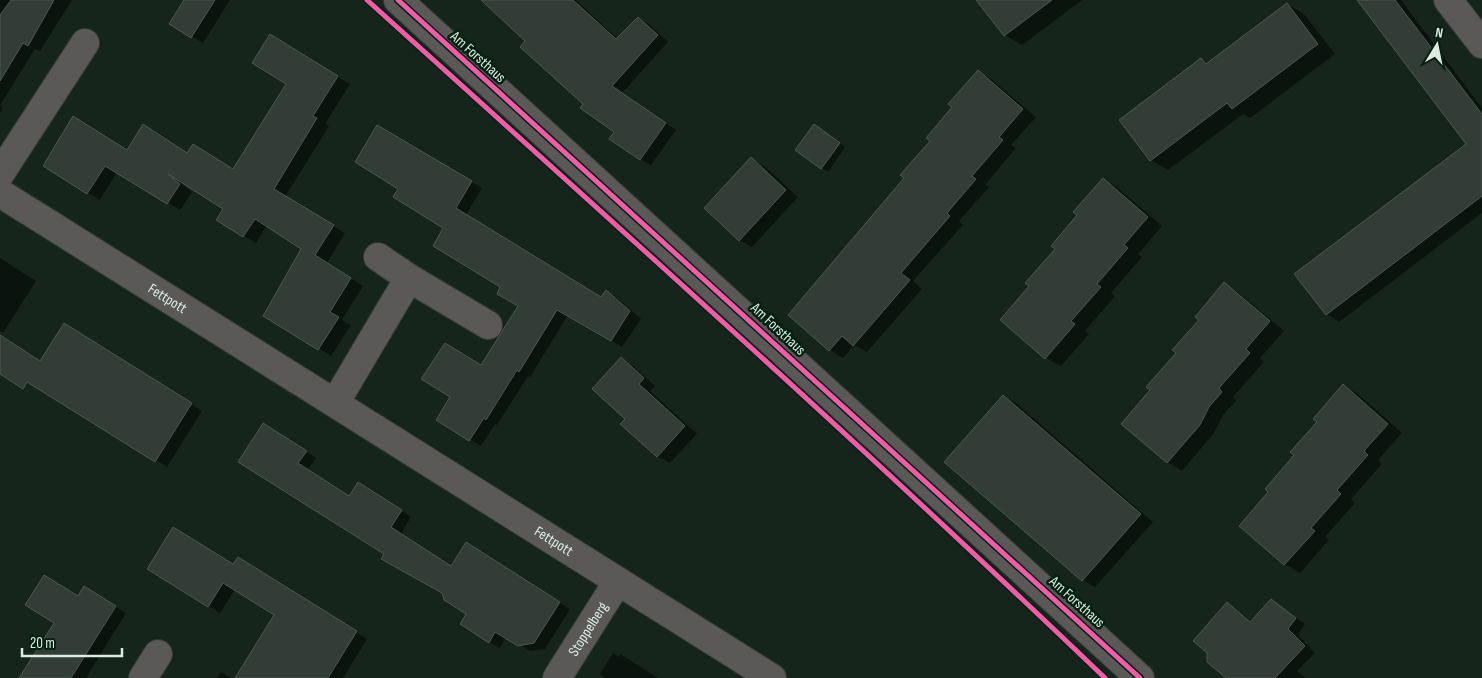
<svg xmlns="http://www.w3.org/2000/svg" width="1482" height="678" font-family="'Sofia Sans Condensed',sans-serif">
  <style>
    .shadow { fill: #0007 }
    .building { fill: #313d36; stroke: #4b5850 }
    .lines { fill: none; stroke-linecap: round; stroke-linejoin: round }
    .minor-casing { stroke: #323f38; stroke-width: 30 }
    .tertiary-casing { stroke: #323f38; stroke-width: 30 }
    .minor { stroke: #5b5858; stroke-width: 28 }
    .tertiary { stroke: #5b5858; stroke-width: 28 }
    .cycleway-casing { stroke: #052112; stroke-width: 8 }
    .cycleway { stroke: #f35aa7; stroke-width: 5 }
    .labels { text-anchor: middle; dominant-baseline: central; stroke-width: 5; stroke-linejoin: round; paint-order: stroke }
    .street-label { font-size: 15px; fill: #dbebe1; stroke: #052112 }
  </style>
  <rect width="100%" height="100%" fill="#15251c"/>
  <!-- shadow -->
  <g class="shadow">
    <path d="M0,0h72l-32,51 -5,-2 -35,56z"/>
    <path d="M185,0h45l-27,43 -32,-19z"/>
    <path d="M483,0h93l42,39 20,-21 11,6 19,18 -46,51 54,37 -25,35 -11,-6 -25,-28 -30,-27 -58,-63z"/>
    <path d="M978,0h104l-60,45 -17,-10z"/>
    <path d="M1359,0h42l81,108v105l-143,109 -12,-8 140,-170z"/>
    <path d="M1287,4l17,10 31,40 -85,64 -7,-4 -75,56 -17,-10 50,-100 7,4z"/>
    <path d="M270,36l80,48 -25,40 4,2 -44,71 60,36 -18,30 36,23 -21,34 9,5 -20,31 -67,-41 39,-67 -36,-23 -11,18 -38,-23 7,-11 -43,-27 -1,1 11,9 -12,18 -63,-38 -17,28 -56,-34 84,-15 60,3 46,16 53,-86z"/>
    <path d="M978,71l13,8 45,38 -25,28 5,3 -31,37 4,2 -30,34 4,4 -50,56 9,8 -55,63 -13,-7 -11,13 -13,-8 75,-172z"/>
    <path d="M0,105l3,3 -3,5z"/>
    <path d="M378,127l104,61 -16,27 136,84 4,-7 11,6 24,21 -19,28 -54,-32 -38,62 -2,-1 -31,49 -2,-1 -14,22 -43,-27 44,-52 37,-61 -74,-78 -45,-40z"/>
    <path d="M820,129l25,18 -17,25 -32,-22z"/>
    <path d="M752,159l12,7 34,31 -46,50 -13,-7z"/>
    <path d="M1103,179l15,9 44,38 -24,28 4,3 -31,36 4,3 -30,35 4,3 -28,32 -15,-8 -15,-72z"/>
    <path d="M0,258l36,23 -33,52 -3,-2z"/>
    <path d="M1225,284l14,9 45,38 -24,27 4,4 -31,35 3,4 -13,14 -9,18 -32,38 -14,-9 -45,-38 29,-34z"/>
    <path d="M75,331l127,80 -35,56 -151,-93 25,-12z"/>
    <path d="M621,359l12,7 22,20 -5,5 47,43 -27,29 -13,-7 -30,-37z"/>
    <path d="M1343,386l15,8 44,39 -24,27 4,4 -31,35 4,4 -30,34 4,3 -29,33 -15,-9 -44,-38 29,-34z"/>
    <path d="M1004,396l12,7 137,119 -58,65 -12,-7 -137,-118z"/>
    <path d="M274,431l42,27 -8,12 42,27 19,-7 42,27 -10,17 51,33 25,-17 93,59 -25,40 -15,2 -24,-14 -6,11 -11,-6 -21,-28 -25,-22 -203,-130z"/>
    <path d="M250,565l117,74 -24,39h-107l40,-63 -41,-26 -15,24 -72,-45z"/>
    <path d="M95,594l31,19 -40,65h-66l35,-56 24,-25z"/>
    <path d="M1227,603l25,19 29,-15 24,17 -7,11 17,18 -18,18 8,7h-67z"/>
    <path d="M613,653l6,4 1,-3 38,24h-53l-5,-4z"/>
    <path d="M221,672l10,6h-14z"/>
  </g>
  <!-- building -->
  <g class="building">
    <path d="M11,0h43l-26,46 -5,-3 -23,38v-66z"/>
    <path d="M184,0h31l-24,38 -22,-14z"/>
    <path d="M481,0h92l43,39 22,-22 20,18 -46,51 54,37 -26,37 -31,-21 5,-7 -34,-24 3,-4 -63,-57 5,-6z"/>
    <path d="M976,0h76l-48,36z"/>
    <path d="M1357,0h38l87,114v82l-156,119 -32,-41 172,-130z"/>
    <path d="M1287,3l31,41 -86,65 -5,-6 -77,58 -31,-41 82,-62 5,6z"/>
    <path d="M270,34l68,42 -25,40 4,2 -43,71 60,36 -19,30 36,23 -21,34 9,5 -21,33 -55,-34 38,-67 -46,-30 -12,18 -27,-17 7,-11 -55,-35 12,10 -13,20 -62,-38 -18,28 -44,-28 30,-50 54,34 16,-26 44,29 6,-9 40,25 53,-85 -34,-21z"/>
    <path d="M978,70l45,39 -24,28 4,3 -31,36 4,3 -29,34 3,3 -49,57 9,7 -57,66 -11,-10 -13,15 -41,-36 116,-137 -4,-3 30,-34 -4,-3 26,-31 -4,-3z"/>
    <path d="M814,124l26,19 -19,26 -26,-19z"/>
    <path d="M377,125l95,56 -16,27 145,89 5,-7 24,21 -19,30 -54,-31 -38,62 -2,-2 -31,50 -2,-2 -15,23 -33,-21 14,-23 -29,-18 24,-36 36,22 37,-59 -21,-12 3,-7 -67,-41 10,-18 -50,-31 5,-8 -43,-27z"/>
    <path d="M751,157l35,33 -47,51 -35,-33z"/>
    <path d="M1103,178l45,39 -24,28 4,3 -31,36 4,3 -30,34 4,3 -30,35 -45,-39 29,-34 -4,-3 30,-34 -4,-3 26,-31 -4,-3z"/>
    <path d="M1224,282l46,39 -24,28 4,4 -31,35 3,4 -13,15 -9,18 -33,38 -46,-39 29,-34 -4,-3 30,-34 -4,-3 27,-30 -4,-3z"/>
    <path d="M64,323l128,80 -37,59 -128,-80 -4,7 -23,-15v-39l40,26z"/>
    <path d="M621,357l23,21 -5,6 46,42 -28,31 -37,-33 5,-5 -33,-30z"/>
    <path d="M1343,384l45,40 -24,27 4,4 -31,35 4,4 -30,34 4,3 -31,34 -45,-39 29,-34 -3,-3 29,-34 -4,-3 27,-30 -4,-3z"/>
    <path d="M1003,395l138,119 -59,67 -138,-119z"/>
    <path d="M263,423l44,28 -9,12 51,33 9,-14 44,28 -11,17 60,39 15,-24 94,60 -26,41 -16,3 -23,-14 -6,11 -29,-19 6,-10 -22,-14 -2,-7 -61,-34 3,-5 -146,-92z"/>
    <path d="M173,527l60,37 5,-7 119,74 -29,47h-93l39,-63 -51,-32 -15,24 -61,-38z"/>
    <path d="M44,575l34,21 6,-10 32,20 -45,72h-52l35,-55 -29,-18z"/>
    <path d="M1271,599l25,19 -8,11 17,17 -30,32h-49l-19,-16v-9l-14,-12 34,-39 23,20z"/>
  </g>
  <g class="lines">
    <!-- minor casing -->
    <g class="minor-casing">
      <g id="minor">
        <path d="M1448,0l34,44"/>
        <path d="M0,174l85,-131"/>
        <path id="s1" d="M0,193l772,485"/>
        <path d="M378,257l31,21"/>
        <path d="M335,403l74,-125 79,47"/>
        <path d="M143,678l15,-24"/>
        <path id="s2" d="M557,678l61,-97"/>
      </g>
    </g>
    <!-- tertiary casing -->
    <g class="tertiary-casing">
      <path id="tertiary" d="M398,0l742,678"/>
    </g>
    <!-- minor -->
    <use href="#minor" class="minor"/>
    <!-- tertiary -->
    <use href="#tertiary" class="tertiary"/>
    <!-- cycleway casing -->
    <g class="cycleway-casing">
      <g id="cycleway">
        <path d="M367,0c248,224 497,447 738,678"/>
        <path d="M398,0l742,678"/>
      </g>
    </g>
    <!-- cycleway -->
    <use href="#cycleway" class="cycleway"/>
  </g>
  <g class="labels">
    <!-- street labels -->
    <g class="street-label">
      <text transform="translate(478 57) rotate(42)">Am Forsthaus</text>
      <text stroke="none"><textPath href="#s1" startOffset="198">Fettpott</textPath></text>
      <text transform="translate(778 329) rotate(43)">Am Forsthaus</text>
      <text stroke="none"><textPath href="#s1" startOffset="654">Fettpott</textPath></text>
      <text transform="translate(1077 602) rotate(42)">Am Forsthaus</text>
      <text stroke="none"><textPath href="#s2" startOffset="58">Stoppelberg</textPath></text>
    </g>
  </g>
  <!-- north arrow -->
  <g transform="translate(1437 45) rotate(10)" stroke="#052112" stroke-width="4" paint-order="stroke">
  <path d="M0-4L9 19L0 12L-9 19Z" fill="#dbebe1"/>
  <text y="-8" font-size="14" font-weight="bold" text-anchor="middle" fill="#dbebe1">N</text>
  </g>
  <!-- scale -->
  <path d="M22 648v8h100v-8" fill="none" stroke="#dbebe1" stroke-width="2.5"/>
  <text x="30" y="648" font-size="15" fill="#dbebe1" stroke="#052112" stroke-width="4" paint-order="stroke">20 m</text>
</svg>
